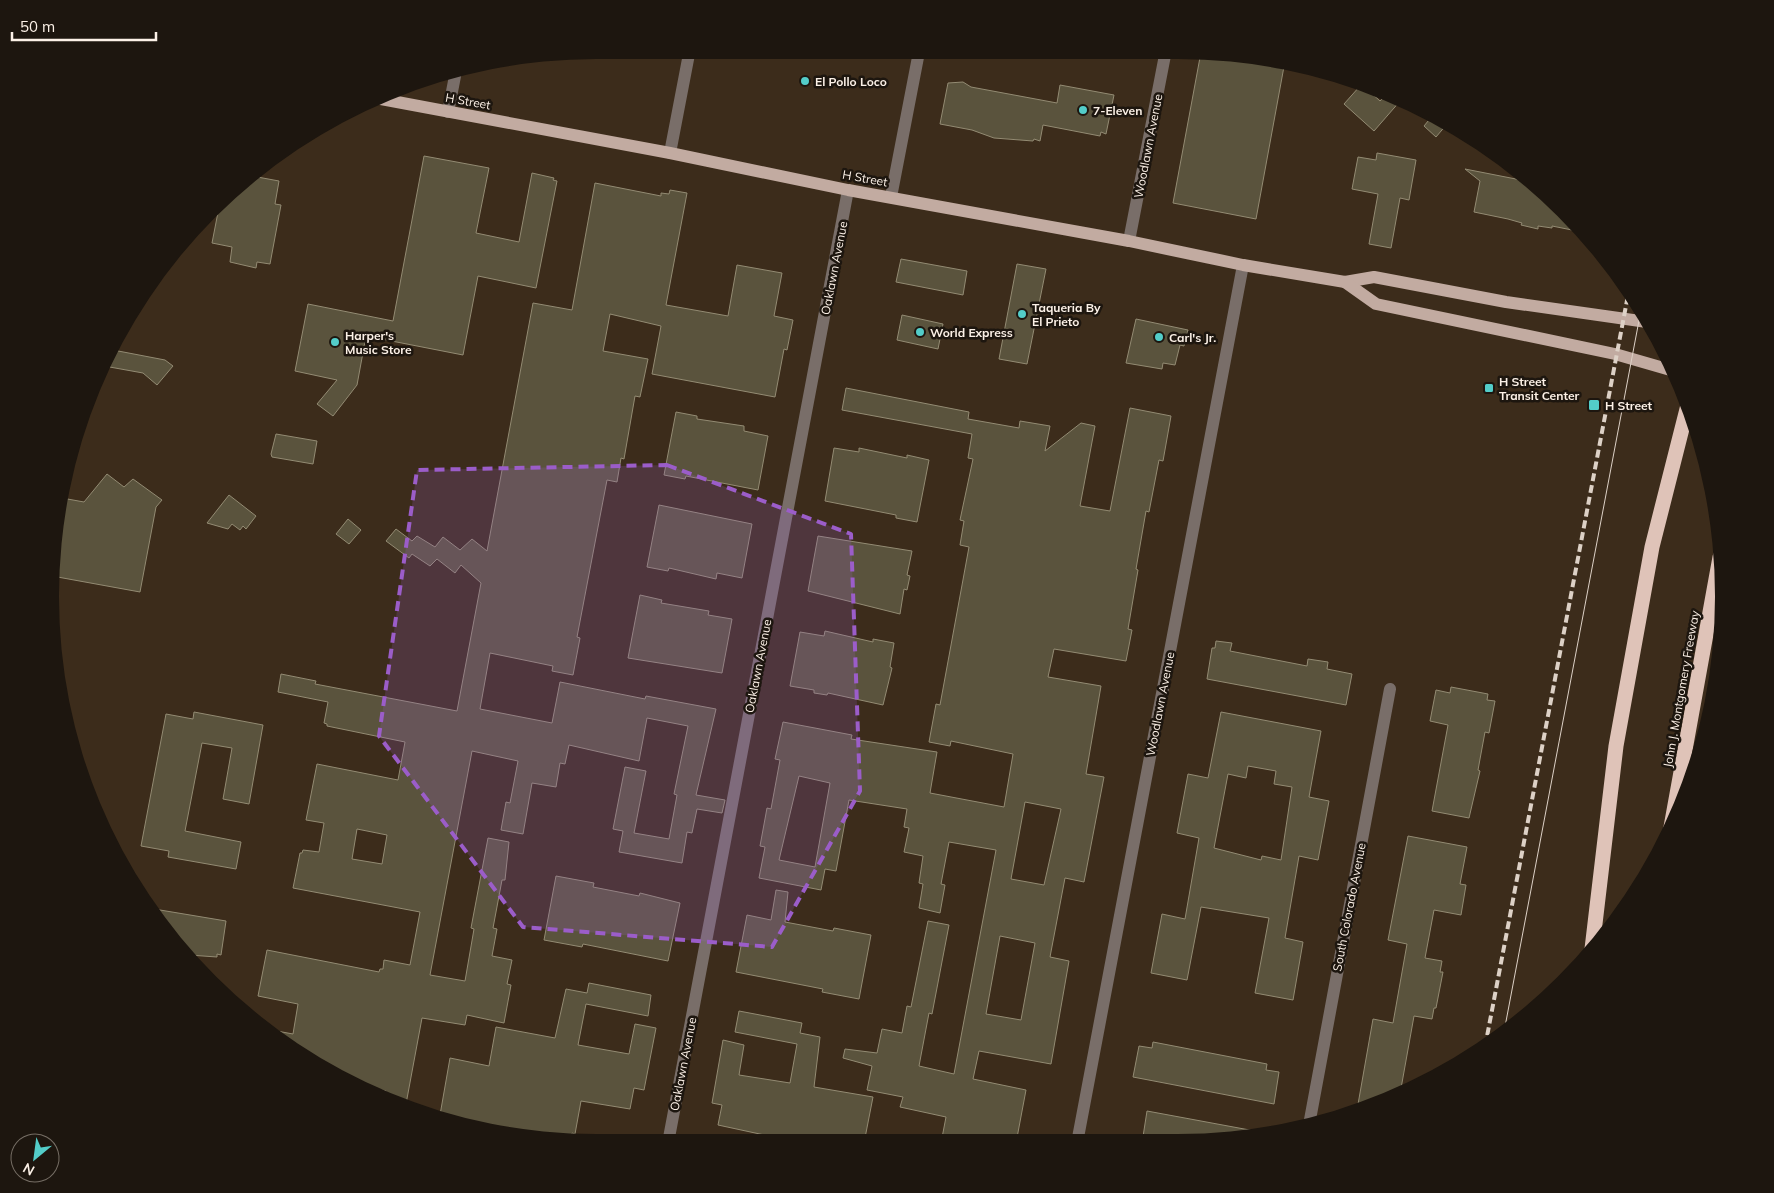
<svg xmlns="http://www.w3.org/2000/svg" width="1774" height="1193" font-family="Mulish,sans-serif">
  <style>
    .building { fill: #5a533d; stroke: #938b73; fill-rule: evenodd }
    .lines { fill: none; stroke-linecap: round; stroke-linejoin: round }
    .minor { stroke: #796e69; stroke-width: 12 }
    .primary { stroke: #c2aba1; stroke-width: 12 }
    .motorway { stroke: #dfc3b8; stroke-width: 15 }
    .tram { stroke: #ddd1c6; stroke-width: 1 }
    .rail { stroke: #ddd1c6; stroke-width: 4; stroke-dasharray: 8 4; stroke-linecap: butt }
    .marked { fill: #9b5dc9; fill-opacity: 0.2; stroke: #9b5dc9; stroke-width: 4; stroke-dasharray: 10 6; stroke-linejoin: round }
    .poi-dot { fill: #53cdc9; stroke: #1d160f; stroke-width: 2 }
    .labels { text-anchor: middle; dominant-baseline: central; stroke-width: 5; stroke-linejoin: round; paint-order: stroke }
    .poi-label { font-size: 12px; font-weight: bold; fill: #fcf1e7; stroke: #1d160f; text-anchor: start }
    .street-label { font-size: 12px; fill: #fcf1e7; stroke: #1d160f }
  </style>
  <rect width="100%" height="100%" fill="#3c2c1b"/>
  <!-- building -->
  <g class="building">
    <path d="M1201,52l84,9 -29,158 -83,-16z"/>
    <path d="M963,82l8,5 86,16 3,-18 54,10 -8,39 -5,-2 -1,4 -57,-11 -3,16 -6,-2 -1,2 -39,-3 -22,-8 -32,-6 8,-41z"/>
    <path d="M1360,86l7,3 13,12 6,-6 15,5 -27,31 -30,-27z"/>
    <path d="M1433,115l14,9 -11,13 -12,-11z"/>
    <path d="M1377,153l39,7 -7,40 -9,-2 -9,50 -22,-4 9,-50 -26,-5 6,-32 18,3z"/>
    <path d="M424,156l65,12 -13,65 43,9 13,-69 22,5 -1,2 4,1 -21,107 -58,-12 -15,79 -97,-19 -9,49 -24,31 -16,-12 20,-24 -42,-9 13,-67 85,17z"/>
    <path d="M1465,169l66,13 33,28 18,22 -30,-6v2l-14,-2v3l-17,-4 1,-2 -14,-4 -34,-7 6,-31z"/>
    <path d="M252,176l27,5 -4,23 6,1 -11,59 -13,-2 -1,6 -26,-6 2,-15 -20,-4 8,-41 22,-18 8,1z"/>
    <path d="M595,183l66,13v-3l8,1 1,-4 17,3 -21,112 62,11 9,-51 45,8 -8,43 19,4 -6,30 -3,-1 -9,48 -123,-23 9,-48 -51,-12 -7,37 45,8 -8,38 -5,-1 -11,63 -3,-1 -4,24 -10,-2 -30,157 3,1 -7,37 -21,-4 1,-5 -63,-13 -10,56 72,14 8,-41 85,17 1,-3 70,13 -20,86 29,5 -3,13 -25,-4 -5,24 -5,-1 -5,31 -63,-11 4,-21 -10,-2 12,-62 21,4 -12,62 35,6 8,-44 -3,-1 14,-68 -41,-8 -8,43 -70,-16 -4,19 -5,-1 -4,24 -24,-4 -9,51 -22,-4 5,-28 4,1 8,-42 -46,-10 -42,224 35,6 9,-52 -3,-1 17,-90 21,4 -4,38h-3l-9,48 4,1 -5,27 20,4 -5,24 4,1 -7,38 -37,-8 -2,10 -43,-7 -16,86 -21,-7 1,-6 -42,-10 -51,-30 -27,-22 27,5 5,-30 -40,-8 9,-46 112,22 1,-3h3l1,-9 26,5 10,-53 -127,-24 7,-35h2l1,-3 16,2 5,-29 -18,-3 11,-56 81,16 7,-38 -78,-16v-2l-3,-1 4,-21 -50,-10 3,-18 35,7 -1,3 142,27 24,-128 -20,-18 -6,8 -18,-14 -7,7 -18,-12 -3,4 -23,-17 10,-12 16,12 5,-5 18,11 8,-10 17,13 12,-11 15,12 46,-248 39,7zM357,829l30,6 -5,29 -30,-5z"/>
    <path d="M901,259l66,12 -4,24 -67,-13z"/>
    <path d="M1017,264l29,5 -19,95 -28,-5z"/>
    <path d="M902,315l41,9 -5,25 -41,-9z"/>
    <path d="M1136,319l52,11 -4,16 -4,-1 -5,20 -12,-2 -1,6 -36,-6z"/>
    <path d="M113,350l52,10 8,6 -16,19 -14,-12 -39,-7z"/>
    <path d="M846,388l123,24 -1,7 51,9 1,-7 30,5 -5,25 36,-28 14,3 -15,80 30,5 20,-103 41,8 -8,45 -4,-1 -10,52 -3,-1 -10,58 2,1 -10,59 4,1 -6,31 -72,-12 -6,28 53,9 -15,88 18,3 -20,105 -19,-4 -15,79 19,4 -18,103 -72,-13 -6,28 53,11 -10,53h-27l-26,-5 -1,5h-21l5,-26 -46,-10 3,-10 -36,-7 5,-24 -29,-8 2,-9 32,4 5,-24 20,4 5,-27 4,1 17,-86 21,4 -17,89 -3,-1 -10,53 35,8 42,-224 -47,-8 -8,42 4,1 -5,28 -21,-5 4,-24 -4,-1 4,-27 -19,-4 5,-24 -5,-1 3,-18 -58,-9 -13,71 -11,-2 -4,21 -62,-12 6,-31 -5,-1 7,-38 4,1 9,-49 -5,-1 8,-37 69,13 -1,4 86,13 -7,41 74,14 9,-53 -62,-13 -1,5 -21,-4 7,-38 4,1 29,-158 -9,-2 4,-24 -4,-1 13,-61 -5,-1 4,-24 -130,-24zM799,776l31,7 -15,84 -36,-7zM1025,802l36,7 -17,76 -33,-6zM1000,936l35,7 -14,77 -35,-6z"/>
    <path d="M676,412l21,4v3l47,7v5l24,5 -10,54 -72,-14 -1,3 -21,-4z"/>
    <path d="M276,434l41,7 -4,23 -41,-7 -1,-3z"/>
    <path d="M834,448l25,4v-4l48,10v-3l22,5 -12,62 -21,-4v-3l-71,-14z"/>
    <path d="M107,474l17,13 9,-8 29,21 -6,7 -16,85 -88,-16 -1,-16 11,-62 22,4z"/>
    <path d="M229,495l27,21 -10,13 -3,-3 -3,4 -8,-6 -4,5 -21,-6z"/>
    <path d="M659,505l93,19 -10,54 -25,-5 -1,6 -47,-11 -1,3 -21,-4z"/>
    <path d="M348,519l13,11 -12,14 -13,-10z"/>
    <path d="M818,536l94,15 -5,24 3,1 -3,14 -3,-1 -4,25 -92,-23z"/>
    <path d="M640,595l22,5 -1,3 48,8 -1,4 24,4 -10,54 -94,-15z"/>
    <path d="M825,631l48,11v-3l21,4 -4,24 2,1 -9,37 -55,-12 -1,2 -13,-2v-3l-24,-4 10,-54 24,4z"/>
    <path d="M1216,641l16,2 -2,8 77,15 1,-7 20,3 -1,7 25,5 -6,31 -139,-26 5,-31h3z"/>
    <path d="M1451,687l37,7 -1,6 8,1 -6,32 -4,-1 -7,38 2,1 -11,47 -37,-7 16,-86 -18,-4 6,-31 14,3z"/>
    <path d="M194,712l69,13 -14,79 -26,-5 9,-51 -30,-5 -11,57 -6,31 56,11 -5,27 -68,-12 1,-6 -28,-5 25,-132 27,5z"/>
    <path d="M1221,712l100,19 -12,66 20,4 -11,59 -19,-4 -14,82 18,4 -10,58 -38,-7 14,-75 -68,-11 -14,73 -36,-7 11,-59 23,5 14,-81 -22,-5 11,-59 20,4zM1248,766l28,5 -2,13 18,3 -11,73 -19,-4 -1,4 -47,-12 14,-74 18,4z"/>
    <path d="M1408,836l59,11 -7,37 6,1 -5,30 -27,-5 -9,48 17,3 -2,11h3l-7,36h-2l-2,11 -18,-3 -14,78 -13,7 -30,9 16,-91 20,4 14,-79 -19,-4z"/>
    <path d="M556,876l38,7 -1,4 46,9 1,-3 40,10 -12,58 -85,-17 -1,3 -38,-7z"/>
    <path d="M776,890l12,2 -3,30 48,9 1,-3 37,7 -12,64 -37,-7 1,-3 -87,-17 11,-57 24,5z"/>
    <path d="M154,909l72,12 -5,34 -4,-1v3l-28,-2z"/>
    <path d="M589,983l62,12 -3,21 -62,-12 -8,41 51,9 6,-30 21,4 -12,62 -10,-2 -4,21 -49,-8 -6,33 -3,-1 -1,7 -81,-7 -50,-18 10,-57 39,8 7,-39 59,11 11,-49 21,4z"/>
    <path d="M739,1011l63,12 -2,10 20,4 -6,50 59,10 -9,46h-96l1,-7 -51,-11 4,-20 -10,-2 11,-63 21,5 -5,30 51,8 7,-39 -62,-12z"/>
    <path d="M1153,1042l114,22 -1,6 13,2 -5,32 -141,-27 6,-31 13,2z"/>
    <path d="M1147,1111l108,20v4l-77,8h-36z"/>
  </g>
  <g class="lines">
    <!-- minor -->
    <g class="minor">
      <path d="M448,112l8,-41"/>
      <path d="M670,153l19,-99"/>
      <path d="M891,197l28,-145"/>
      <path d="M1129,241l37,-191"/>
      <path d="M1309,1125l81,-436"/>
      <path d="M668,1143l180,-953"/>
      <path d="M1077,1143l166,-878"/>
    </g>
    <!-- primary -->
    <g class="primary">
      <path d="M381,99l289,54 178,37 281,51 114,24 102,17 29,-5 132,25 141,20"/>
      <path d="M1345,282l31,22 239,50 59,17"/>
    </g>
    <!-- motorway -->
    <g class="motorway">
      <path d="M1671,827l49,-270"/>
      <path d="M1592,949l24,-203 36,-199 36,-142"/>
    </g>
    <!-- tram -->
    <path class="tram" d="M1504,1032l137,-722"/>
    <!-- rail -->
    <path class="rail" d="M1485,1047l144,-757"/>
  </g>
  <!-- marked area -->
  <path class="marked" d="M667,465l184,69 9,257 -88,156 -249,-20 -144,-191 38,-266z"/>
  <!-- markers -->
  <g class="poi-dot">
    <circle cx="805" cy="81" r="5"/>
    <circle cx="1083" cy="110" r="5"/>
    <circle cx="1022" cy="314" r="5"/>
    <circle cx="920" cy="332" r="5"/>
    <circle cx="1159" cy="337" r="5"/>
    <circle cx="335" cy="342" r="5"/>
    <rect x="1484" y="383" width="10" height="10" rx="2.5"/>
    <rect x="1588" y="399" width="12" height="12" rx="2.5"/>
  </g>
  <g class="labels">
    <!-- poi labels -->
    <g class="poi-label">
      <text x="815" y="81">El Pollo Loco</text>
      <text x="1093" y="110">7-Eleven</text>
      <text x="1032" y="307">Taqueria By<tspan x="1032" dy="14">El Prieto</tspan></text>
      <text x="930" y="332">World Express</text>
      <text x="345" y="335">Harper's<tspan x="345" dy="14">Music Store</tspan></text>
      <text x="1169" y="337">Carl's Jr.</text>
      <text x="1499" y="381">H Street<tspan x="1499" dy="14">Transit Center</tspan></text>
      <text x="1605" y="405">H Street</text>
    </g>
    <!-- street labels -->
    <g class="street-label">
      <text transform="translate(468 101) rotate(10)">H Street</text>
      <text transform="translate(1148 146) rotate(-79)">Woodlawn Avenue</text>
      <text transform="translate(865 178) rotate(10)">H Street</text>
      <text transform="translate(834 268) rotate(-79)">Oaklawn Avenue</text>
      <text transform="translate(758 666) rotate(-79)">Oaklawn Avenue</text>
      <text transform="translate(1681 689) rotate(-80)">John J. Montgomery Freeway</text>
      <text transform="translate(1160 704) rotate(-79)">Woodlawn Avenue</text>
      <text transform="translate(1349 907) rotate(-79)">South Colorado Avenue</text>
      <text transform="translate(683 1064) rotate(-79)">Oaklawn Avenue</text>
    </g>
  </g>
  <!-- crop -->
  <path d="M0 0H1774V1193H0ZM596 59H1178A537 537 0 0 1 1715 596V597A537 537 0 0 1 1178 1134H596A537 537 0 0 1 59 597V596A537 537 0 0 1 596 59Z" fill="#1d160f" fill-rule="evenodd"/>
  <!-- north arrow -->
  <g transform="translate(35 1158) rotate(209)"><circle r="24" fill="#1d160f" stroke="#766e65"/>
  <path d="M0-4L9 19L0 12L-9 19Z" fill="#53cdc9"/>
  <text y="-8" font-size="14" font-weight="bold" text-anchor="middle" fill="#fcf1e7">N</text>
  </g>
  <!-- scale -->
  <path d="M12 32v8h144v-8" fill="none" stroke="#fcf1e7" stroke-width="2.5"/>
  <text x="20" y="32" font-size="15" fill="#fcf1e7" stroke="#1d160f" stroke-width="4" paint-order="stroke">50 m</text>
</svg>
